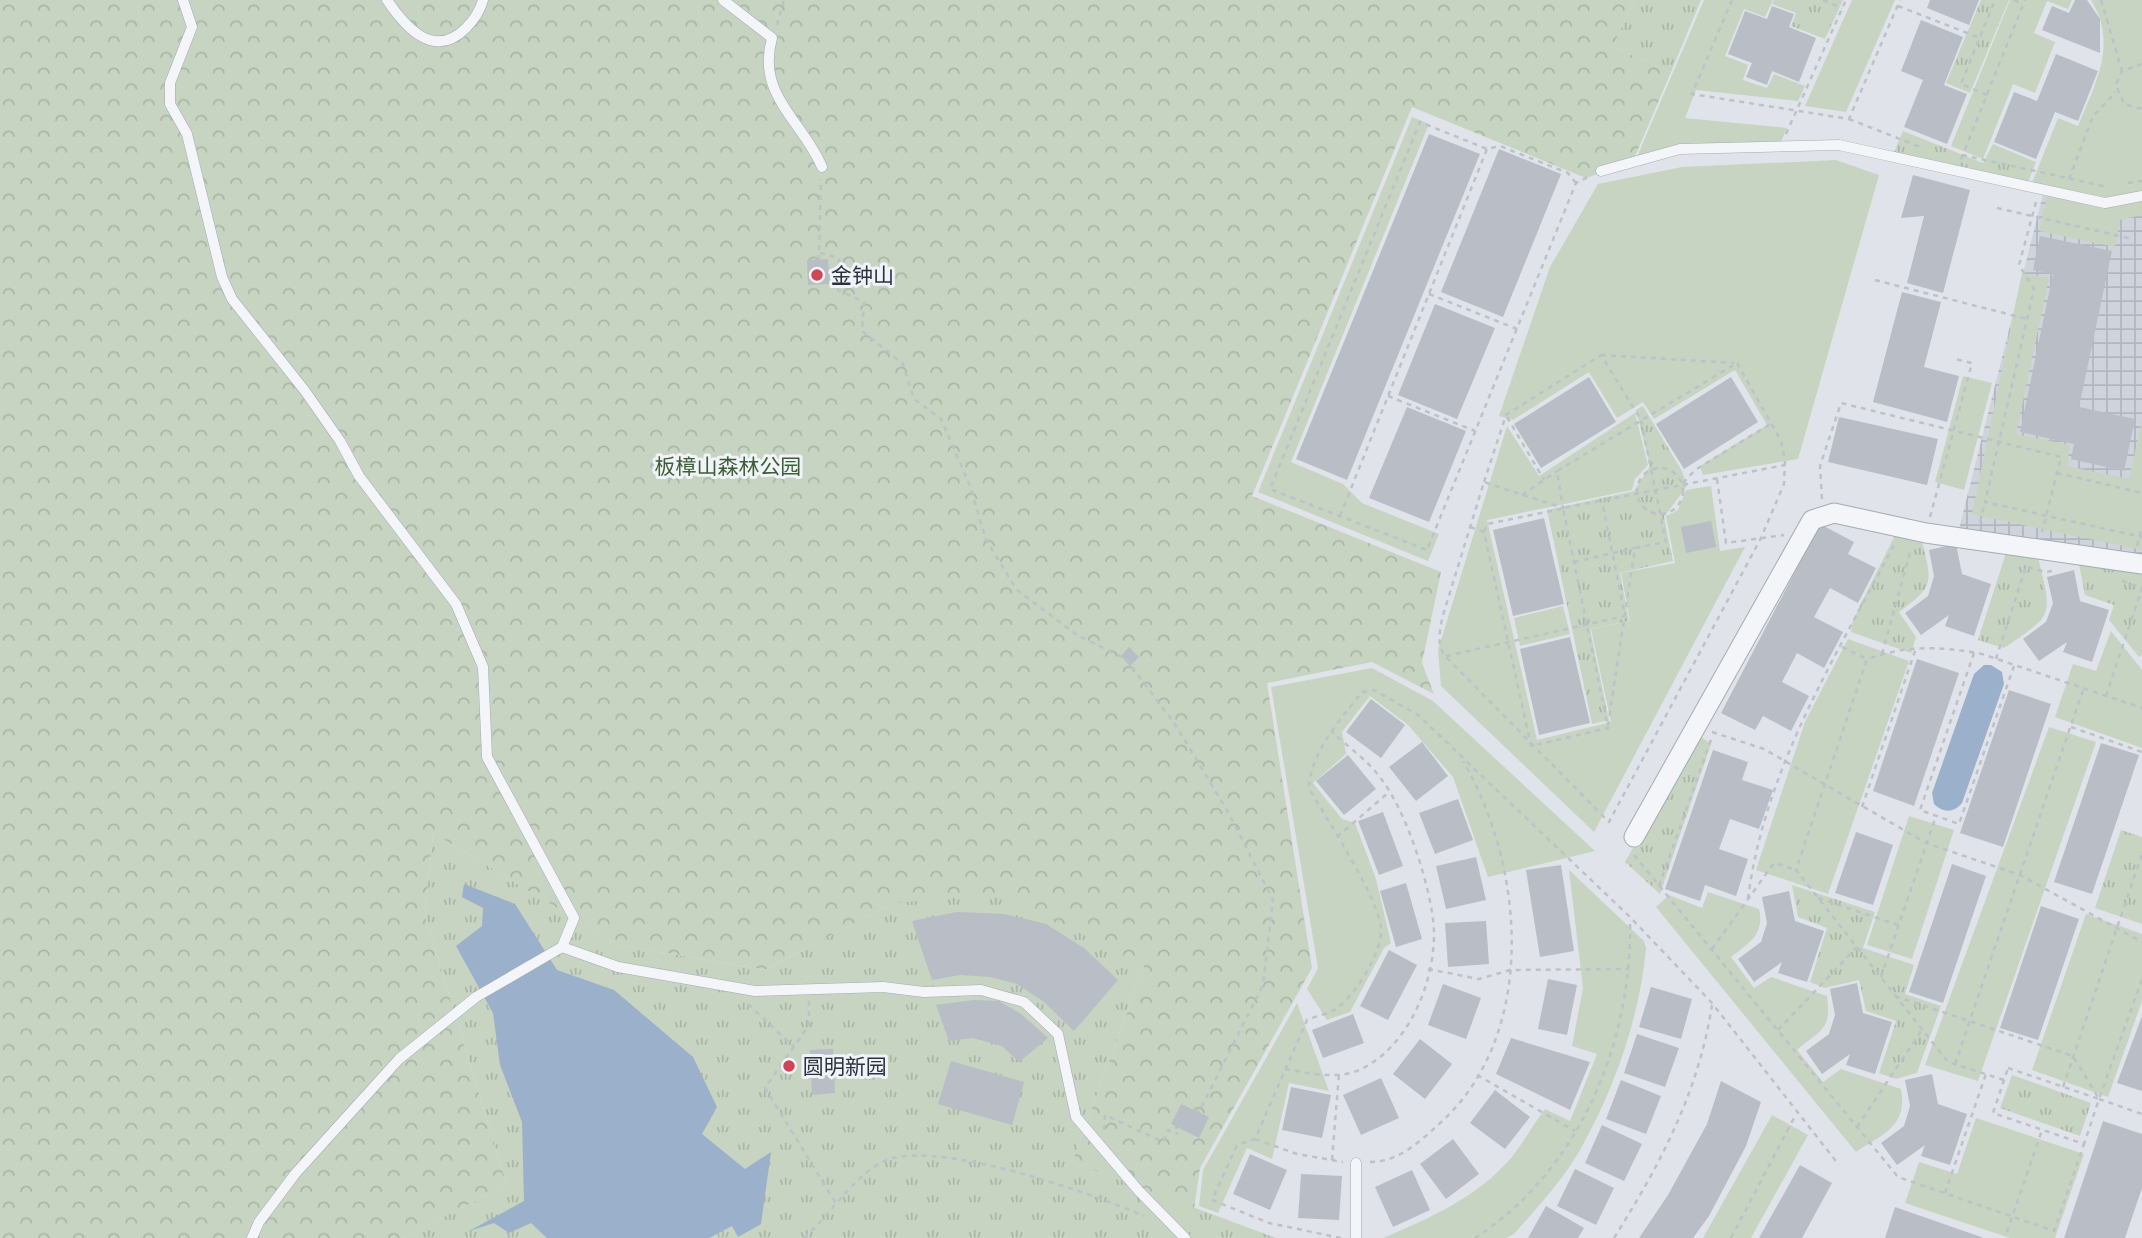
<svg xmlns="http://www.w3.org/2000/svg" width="2142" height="1238" font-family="Arial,'Noto Sans SC',sans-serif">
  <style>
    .industrial { fill: url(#industrial-grid) }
    .green { fill: #c6d4c1 }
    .forest { fill: url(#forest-crowns) }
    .park { fill: url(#park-tufts) }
    .water { fill: #9bb0ca }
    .building { fill: #b8bdc6 }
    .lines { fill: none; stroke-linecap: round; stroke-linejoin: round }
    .lane-casing { stroke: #a5abb4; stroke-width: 11 }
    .street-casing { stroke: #a5abb4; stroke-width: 21 }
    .path { stroke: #bec2c8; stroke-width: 2.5; stroke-dasharray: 5 5; stroke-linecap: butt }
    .lane { stroke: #f3f5f8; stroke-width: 10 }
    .street { stroke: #f3f5f8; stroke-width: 19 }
    .poi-dot { fill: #d04455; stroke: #f0f3f7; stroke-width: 2.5 }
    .labels { text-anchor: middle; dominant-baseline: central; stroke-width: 6; stroke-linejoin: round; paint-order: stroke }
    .poi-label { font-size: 21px; fill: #293141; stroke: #f0f3f7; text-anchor: start }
    .park-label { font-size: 21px; fill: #3c5d36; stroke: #f0f3f7 }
  </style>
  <defs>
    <pattern id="industrial-grid" width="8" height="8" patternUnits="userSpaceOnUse" patternTransform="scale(1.75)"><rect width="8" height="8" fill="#cfd3dc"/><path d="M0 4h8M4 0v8" fill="none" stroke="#b2b6be"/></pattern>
    <pattern id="forest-crowns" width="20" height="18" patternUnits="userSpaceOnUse" patternTransform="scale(1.75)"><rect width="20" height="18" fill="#c6d4c1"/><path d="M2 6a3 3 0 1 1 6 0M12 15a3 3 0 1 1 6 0" fill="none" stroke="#aab6a7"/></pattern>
    <pattern id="park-tufts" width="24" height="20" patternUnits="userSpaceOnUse" patternTransform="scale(1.75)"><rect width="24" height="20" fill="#c6d4c1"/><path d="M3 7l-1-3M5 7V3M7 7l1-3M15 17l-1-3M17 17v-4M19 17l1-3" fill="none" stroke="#aab6a7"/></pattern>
  </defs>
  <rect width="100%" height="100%" fill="#e0e4ea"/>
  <!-- industrial -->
  <path class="industrial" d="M2044,190l98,6v368l-185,-27z"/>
  <!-- green -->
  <g class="green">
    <path d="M1704,0h69l-8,17 -21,-8 -19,47 23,9 -5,15 24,8 7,-14 31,12 -7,15 -102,-11 -11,28 102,10 -7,16 -100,4 -44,11z"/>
    <path d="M1852,0h43l-49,112 -41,-6z"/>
    <path d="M2010,0h62l-4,9 -21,-8 -13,32 21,9 -20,51 -22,-9 -30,75 -32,-13z"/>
    <path d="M2091,0h51v192l-37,7 -73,-16 26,-65 20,8c18,-43 40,-83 13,-126z"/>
    <path d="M1412,117l17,7 -138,338 52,22 19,19 77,31 -11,27 -170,-69z"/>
    <path d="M1836,160l43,15 -81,284 -95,16 -3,-9 67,-41 -32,-55 -81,49 -11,-17 -26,16 -28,-46 -76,48 -14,-4 51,-149 48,-83 84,-17z"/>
    <path d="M2047,196l59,11 36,-6v14l-22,5 -5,27 -76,-16z"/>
    <path d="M2022,273l27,5 -33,156 54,11 -3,21 62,13 13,-59v130l-170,-36z"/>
    <path d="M1963,376l29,7 -28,107 -29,-8z"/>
    <path d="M1635,413l13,52 -13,14 -3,11 -145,30 50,220 74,-18 -20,-93 39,-8 -9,-48 54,-10 -9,-47 12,-6 8,-20 25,-4 9,65 25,-4 -151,285 -153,-146 -3,-36 69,-224 32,50z"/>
    <path d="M1563,606l7,28 -50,12 -6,-28z"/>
    <path d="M2111,631l31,39v78l-87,-31 18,-53 23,7z"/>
    <path d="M1848,639l61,22 -81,233 -72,-24 49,-148z"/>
    <path d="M1372,668l61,33 162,150 -107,26 -35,-100 -45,-52 -38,-29 -28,36 4,22 -33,29 29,36 13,4 21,56 15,64 -7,5 -34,64 -23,8 -20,-31 11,-21 -47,-281z"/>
    <path d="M2049,727l47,15 -118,339 -53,-16z"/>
    <path d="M1909,816l45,14 -42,129 -45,-14z"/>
    <path d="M1569,870l75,71 2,7c-6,69 -32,142 -66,202 -18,31 -43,58 -66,84l-8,4h-123c45,-19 95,-41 128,-80 12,-15 22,-33 34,-49l25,12 27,-67 -25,-8 11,-58z"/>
    <path d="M1708,892l51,17c6,25 -10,34 -28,48l23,31 17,-11 56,19c5,35 -7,34 -30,54l26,32 18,-13 60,20c7,37 -18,45 -45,63l-200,-245 13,-12 33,13z"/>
    <path d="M2086,914l56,20v67l-34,96 -76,-27z"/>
    <path d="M1297,1003l32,88 -40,-8 -17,76 -25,-11 -29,65 -19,-7 4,-36z"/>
    <path d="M1772,1115l36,20 -57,103h-48z"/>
    <path d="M1976,1118l108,36 -29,84h-45l-105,-35 14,-41 38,12z"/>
  </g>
  <!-- forest -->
  <path class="forest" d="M0,0h1634l-21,47 58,25 -38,89 -47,17 -174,-71 -160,389 189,76 -19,91 12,31 -62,-32 -105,21 45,285 -112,200 -6,41 -122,-47 72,-196 -251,-63 -128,67 -147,-25 -185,-112 -8,83 82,269 -105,53h-402z"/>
  <!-- park -->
  <g class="park">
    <path d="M1634,0h67l-30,72 -58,-25z"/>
    <path d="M1774,0h69l-18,39 -34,-13 5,-13 -24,-9z"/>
    <path d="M1981,0h28l-39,93 -24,-10z"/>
    <path d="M1903,131l80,32 10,-19 43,18 -8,20 -134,-29z"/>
    <path d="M1643,406l39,65 5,15 -23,31 9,44 -53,12 9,48 -39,8 19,91 -17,4 -45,-214 87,-19 16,-25 -14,-56z"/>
    <path d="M1896,533l26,8c10,42 13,45 -23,71l17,25 -5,16 -60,-21 2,-12z"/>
    <path d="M2006,553l32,4c14,60 17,56 -34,91l-26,-8z"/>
    <path d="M2078,559l64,9v87l-3,2 -30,-37 5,-15 -29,-10z"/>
    <path d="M1697,734l14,10 -51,150 -35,-32z"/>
    <path d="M2121,830l21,7v87l-47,-16z"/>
    <path d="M433,833l185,112 147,25 128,-67 112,-9 139,72 -72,196 204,76h-874l105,-53 -82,-269z"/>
    <path d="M1792,885l83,27 -12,36 51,17 -9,29 36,12 -24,67 -21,6 -17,-6 17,-52 -30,-10 -7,-31 -34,8 -15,-6 17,-54 -29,-11z"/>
    <path d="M2012,1075l79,28 -11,33 -80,-28z"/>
  </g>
  <!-- water -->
  <g class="water">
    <path d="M1984,665h7l11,7 2,12 -42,119c-8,10 -19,10 -28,1l-2,-11 42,-119z"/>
    <path d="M464,884l51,20 42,66 57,20 79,67 24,50 -15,27 43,35 26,-17 -10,72 -23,13 -6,-11 -23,12h-162l-16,-15 -22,10 -15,-10 -25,8 55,-30 -2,-79 -22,-57 -7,-52 -37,-67 26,-20 1,-18 -21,-11z"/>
  </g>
  <!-- building -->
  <g class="building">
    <path d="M1930,0h49l-10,25 -42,-17z"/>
    <path d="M2075,0h12l13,19v34l-58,-23 10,-24 17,7z"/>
    <path d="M1772,6l22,8 -5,13 27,11 -17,44 -27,-11 -5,14 -21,-8 6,-14 -24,-9 17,-43 22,8z"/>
    <path d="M1921,20l42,17 -19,48 23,9 -20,50 -43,-17 19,-47 -22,-9z"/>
    <path d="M2056,54l42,17 -20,50 -23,-9 -19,47 -42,-17 20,-50 23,9z"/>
    <path d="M1429,134l51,20 -133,326 -51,-21z"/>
    <path d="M1499,149l62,25 -58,143 -62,-25z"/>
    <path d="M1913,175l57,15 -27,103 -36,-10 17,-67 -23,2z"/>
    <path d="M2040,236l72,15 -33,156 56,12 -11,52 -53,-12 3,-15 -54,-12 33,-158 -20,-4z"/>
    <path d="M828,259l2,25 -22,1 -1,-25z"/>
    <path d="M1902,292l39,10 -17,65 35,9 -12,46 -74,-20z"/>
    <path d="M1435,304l60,24 -38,91 -59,-24z"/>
    <path d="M1589,377l27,45 -75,46 -27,-44z"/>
    <path d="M1731,377l27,45 -74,47 -28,-45z"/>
    <path d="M1407,407l59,24 -37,91 -60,-24z"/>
    <path d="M1839,417l99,22 -11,46 -99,-23z"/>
    <path d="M1544,518l20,86 -51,12 -20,-86z"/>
    <path d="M1711,521l5,26 -30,6 -5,-26z"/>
    <path d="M1820,524l34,18 -6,12 28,14 -18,35 -28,-15 -16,29 29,15 -19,36 -27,-15 -15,29 27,14 -18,35 -28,-15 -8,14 -34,-17z"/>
    <path d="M1956,544l6,30 29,10 -17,52 -29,-10 4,-11 -28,20 -16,-22 23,-17 6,-20 -5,-26z"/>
    <path d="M2074,570l6,31 29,9 -17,52 -29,-10 4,-10 -28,19 -16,-22 23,-17 7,-19 -6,-26z"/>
    <path d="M1570,637l20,86 -51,12 -19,-86z"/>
    <path d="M1129,647l10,10 -9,9 -9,-10z"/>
    <path d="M1917,659l42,14 -45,133 -41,-15z"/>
    <path d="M2009,690l42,14 -48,143 -43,-14z"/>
    <path d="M1371,699l34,26 -24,33 -35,-26z"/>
    <path d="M1422,742l26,34 -32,25 -27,-34z"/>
    <path d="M2101,743l38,12 -47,139 -38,-12z"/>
    <path d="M1713,750l35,12 -6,18 31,10 -14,39 -29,-10 -11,30 29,10 -12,37 -31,-11 -5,16 -35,-12z"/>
    <path d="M1348,755l28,34 -32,26 -28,-34z"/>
    <path d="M1458,799l15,41 -38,14 -16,-41z"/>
    <path d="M1383,812l20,54 -24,9 -21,-54z"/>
    <path d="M1856,832l37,13 -20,60 -38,-12z"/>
    <path d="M1476,857l10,43 -40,9 -10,-43z"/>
    <path d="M1952,864l34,12 -43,127 -34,-11z"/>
    <path d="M1561,865l13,86 -34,6 -14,-87z"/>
    <path d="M1406,883l16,56 -26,8 -16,-56z"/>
    <path d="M1789,891l6,30 29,10 -17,51 -29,-9 4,-11 -28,20 -16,-23 23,-17 6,-19 -5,-26z"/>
    <path d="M2041,906l38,13 -41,121 -38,-12z"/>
    <path d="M957,912l47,2 42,10 38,24 34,32 -44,51 -30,-29 -27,-18 -26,-7 -31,-2 -28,5 -20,-59z"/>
    <path d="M1486,921l3,43 -41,3 -3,-44z"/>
    <path d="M1389,950l28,15 -29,55 -28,-14z"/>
    <path d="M1548,979l29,6 -10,50 -29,-6z"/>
    <path d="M1857,983l6,30 29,9 -17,52 -29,-9 4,-11 -28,20 -16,-23 23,-17 6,-19 -5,-26z"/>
    <path d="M1443,984l38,14 -15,41 -38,-14z"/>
    <path d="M1651,987l41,12 -11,40 -42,-12z"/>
    <path d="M974,1000l25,1 22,13 27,24 -29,24 -17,-16 -29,-8 -24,3 -13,-36z"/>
    <path d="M1353,1014l11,29 -41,15 -11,-28z"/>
    <path d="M2142,1016v75l-25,-8z"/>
    <path d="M1637,1034l42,14 -14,39 -41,-14z"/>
    <path d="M1511,1038l79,24 -20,48 -74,-36z"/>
    <path d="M1420,1039l32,25 -27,35 -32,-25z"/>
    <path d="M833,1049l2,44 -23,2 -2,-45z"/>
    <path d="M951,1061l73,21 -12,43 -74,-21z"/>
    <path d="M1932,1074l6,30 29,10 -17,51 -29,-9 4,-11 -28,20 -16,-22 23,-17 6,-20 -5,-26z"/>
    <path d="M1381,1078l18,40 -38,17 -18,-40z"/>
    <path d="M1621,1080l40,16 -15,38 -40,-15z"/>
    <path d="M1721,1081l40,21 -15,44 -37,70 -16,22h-54l29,-43 39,-71z"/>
    <path d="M1291,1087l40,8 -9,43 -40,-8z"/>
    <path d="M1495,1090l35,27 -25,32 -35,-26z"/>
    <path d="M1181,1104l28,13 -10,21 -28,-14z"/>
    <path d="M2103,1121l39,13v54l-17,50h-61z"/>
    <path d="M1602,1125l40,19 -18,37 -39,-18z"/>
    <path d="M1453,1139l26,35 -33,25 -26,-35z"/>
    <path d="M1250,1154l37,16 -17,40 -37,-16z"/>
    <path d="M1800,1165l32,18 -30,55h-43z"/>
    <path d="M1575,1169l39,19 -18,37 -39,-19z"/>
    <path d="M1412,1170l18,40 -37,17 -18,-40z"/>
    <path d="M1301,1174l41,2 -3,44 -41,-2z"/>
    <path d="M1546,1206l38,22 -6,10h-50z"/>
    <path d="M1895,1207l89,31h-99z"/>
  </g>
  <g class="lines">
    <!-- lane casing -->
    <g class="lane-casing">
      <g id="lane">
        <path d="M183,0l9,27 -22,56v21l17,30 35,143 10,22 73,92 35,50 19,35 97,128 27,63 4,90 87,161 -12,29 -86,50 -77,62 -104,115 -36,48 -7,16"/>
        <path d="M387,0c19,28 47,60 79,28 8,-8 14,-17 17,-28"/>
        <path d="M723,0l49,38c-16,57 30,82 50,129"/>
        <path d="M1601,171l79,-22 159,-4 266,58 37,-7"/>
        <path d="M562,947l56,20 137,24 128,-4 41,5 57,-2 43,12 34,32 18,83 62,73 47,48"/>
        <path d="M1356,1163v75"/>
      </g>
    </g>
    <!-- street casing -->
    <g class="street-casing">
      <path id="street" d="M1634,837l178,-317 22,-7 92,20 216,31"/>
    </g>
    <!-- path -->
    <g class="path">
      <path d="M1732,0l-40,94 157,25 51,-119"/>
      <path d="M1823,0l19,8"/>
      <path d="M2014,0l9,4"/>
      <path d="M2101,0l21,71"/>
      <path d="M1898,6l82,32"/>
      <path d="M777,25l7,-25"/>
      <path d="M2142,64l-20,7 -6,14 8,19 18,5"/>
      <path d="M1987,95l-26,-11 34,-84"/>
      <path d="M1849,119l74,29"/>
      <path d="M1786,134l60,-134"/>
      <path d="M1962,155l146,32"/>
      <path d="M1961,159l64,-159"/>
      <path d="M2069,179l24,-63 23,-24"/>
      <path d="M1576,183l-8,-10 -68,-27 -13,3 -67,-27 -150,367 157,61 149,-367 12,-6"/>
      <path d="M2128,183l14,-2"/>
      <path d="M2036,202l-17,63 15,24 -49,213 157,35"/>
      <path d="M1997,208l136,31"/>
      <path d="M820,253l19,5 -1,32 26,12 -2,29 41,33 11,35 27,20 29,67 16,54 31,50 60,45 49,24 49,65 53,88 45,88 -10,85 -64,127 -7,-4"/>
      <path d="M819,260l2,-81"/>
      <path d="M1875,280l152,39"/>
      <path d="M1429,294l88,35"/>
      <path d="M1601,355l133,8"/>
      <path d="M1737,363l44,78 4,19 -1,24 -23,54 -152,284 -164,-166c-9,-12 -5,-27 -2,-41l41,-133 79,26 -6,-37z"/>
      <path d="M1388,396l87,35"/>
      <path d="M1507,417l37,63"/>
      <circle cx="1660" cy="491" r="23"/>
      <path d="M2057,473l85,20"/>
      <path d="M1717,479l9,64 58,-8"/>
      <path d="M1484,482l22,-67 95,-60 40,65 25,122 -31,6 -27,177"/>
      <path d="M1683,483l12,-13 77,-47"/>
      <path d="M1522,495l35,-24"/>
      <path d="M1822,499l-2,-33 21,-63 220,54 -19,75"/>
      <path d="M1340,516l147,-367"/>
      <path d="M1930,517l42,-154 -17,-4"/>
      <path d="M1980,522l5,-20"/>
      <path d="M1470,527l14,5 47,214 77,-18 -45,-220 222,-43"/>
      <path d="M1484,532l3,-8 74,-15"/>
      <path d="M2137,546l5,-19"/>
      <path d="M1574,562l61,-14"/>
      <path d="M2028,567l17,5 7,-1"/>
      <path d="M1842,647l25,12"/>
      <path d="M1974,653l-54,157 39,14 55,-158"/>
      <path d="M1882,654l29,-105"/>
      <path d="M1446,656l179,-40 -23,-115"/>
      <path d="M1996,659l30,-93"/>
      <path d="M2106,696l36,-108 -23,-8"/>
      <path d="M2071,727l71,25"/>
      <path d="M1712,732l52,17 162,94 94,32 122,67"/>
      <path d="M1862,807l54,-159"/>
      <path d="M1337,837l52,-45"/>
      <path d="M1634,855l264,322 156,54 30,-87"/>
      <path d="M1659,886l53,-149"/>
      <path d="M1818,898l80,27"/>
      <path d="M1748,899c16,-129 87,-241 146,-354"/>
      <path d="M1712,949l62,-86 22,7"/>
      <path d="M1428,969l51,10 31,-9 119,-1"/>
      <path d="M1881,977l55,-161"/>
      <path d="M1895,996l178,60 26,43 43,-120"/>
      <path d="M809,1001v24l-44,63 72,117"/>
      <path d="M748,1004l46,43"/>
      <path d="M1778,1030l79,-83"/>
      <path d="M1955,1064l128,-374"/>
      <path d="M2008,1068l91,31 -15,45 -91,-31z"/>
      <path d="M1285,1069c24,4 51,11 74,1 49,-22 76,-87 75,-139 -2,-42 -28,-122 -55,-155 -13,-17 -32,-30 -47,-44"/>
      <path d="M1477,1075l98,56"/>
      <path d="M2004,1080l-56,-18 -152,-192 71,-211c42,-14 71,-13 115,-5l160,54"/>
      <path d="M2063,1087l79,-233"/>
      <path d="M2099,1099l43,15"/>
      <path d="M1857,1127l64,-96"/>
      <path d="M1104,1130l1,-15 58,27 5,-12 10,4"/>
      <path d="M1255,1139l42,15 46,8"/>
      <path d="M1332,1160l7,-86"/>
      <path d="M1370,1162c28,0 48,-19 68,-37 101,-89 87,-258 25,-364"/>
      <path d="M1945,1193l41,-119"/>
      <path d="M2007,1232l35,-102"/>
      <path d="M804,1238c26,-23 46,-57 76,-75 48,-28 214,31 264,53"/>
      <path d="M1341,1238l-72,-15 -57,-23 25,-55 18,-6 52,-119c9,-4 22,-6 30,-12 18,-13 44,-54 44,-77 1,-29 -56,-114 -72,-143 2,-37 31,-68 53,-96l12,-2 44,25 212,202 82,86 127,162"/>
      <path d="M1475,1238c105,-68 158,-197 155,-319"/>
      <path d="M1614,1238c46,-73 85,-147 98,-233"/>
      <path d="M1731,1238l65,-124"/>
    </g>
    <!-- lane -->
    <use href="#lane" class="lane"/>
    <!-- street -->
    <use href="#street" class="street"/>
  </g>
  <!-- markers -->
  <g class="poi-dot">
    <circle cx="817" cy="275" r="7"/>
    <circle cx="789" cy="1066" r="7"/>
  </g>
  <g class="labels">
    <!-- poi labels -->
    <g class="poi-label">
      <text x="831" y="275">金钟山</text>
      <text x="803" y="1066">圆明新园</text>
    </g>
    <!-- park labels -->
    <g class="park-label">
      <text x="728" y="466">板樟山森林公园</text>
    </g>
  </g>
</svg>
